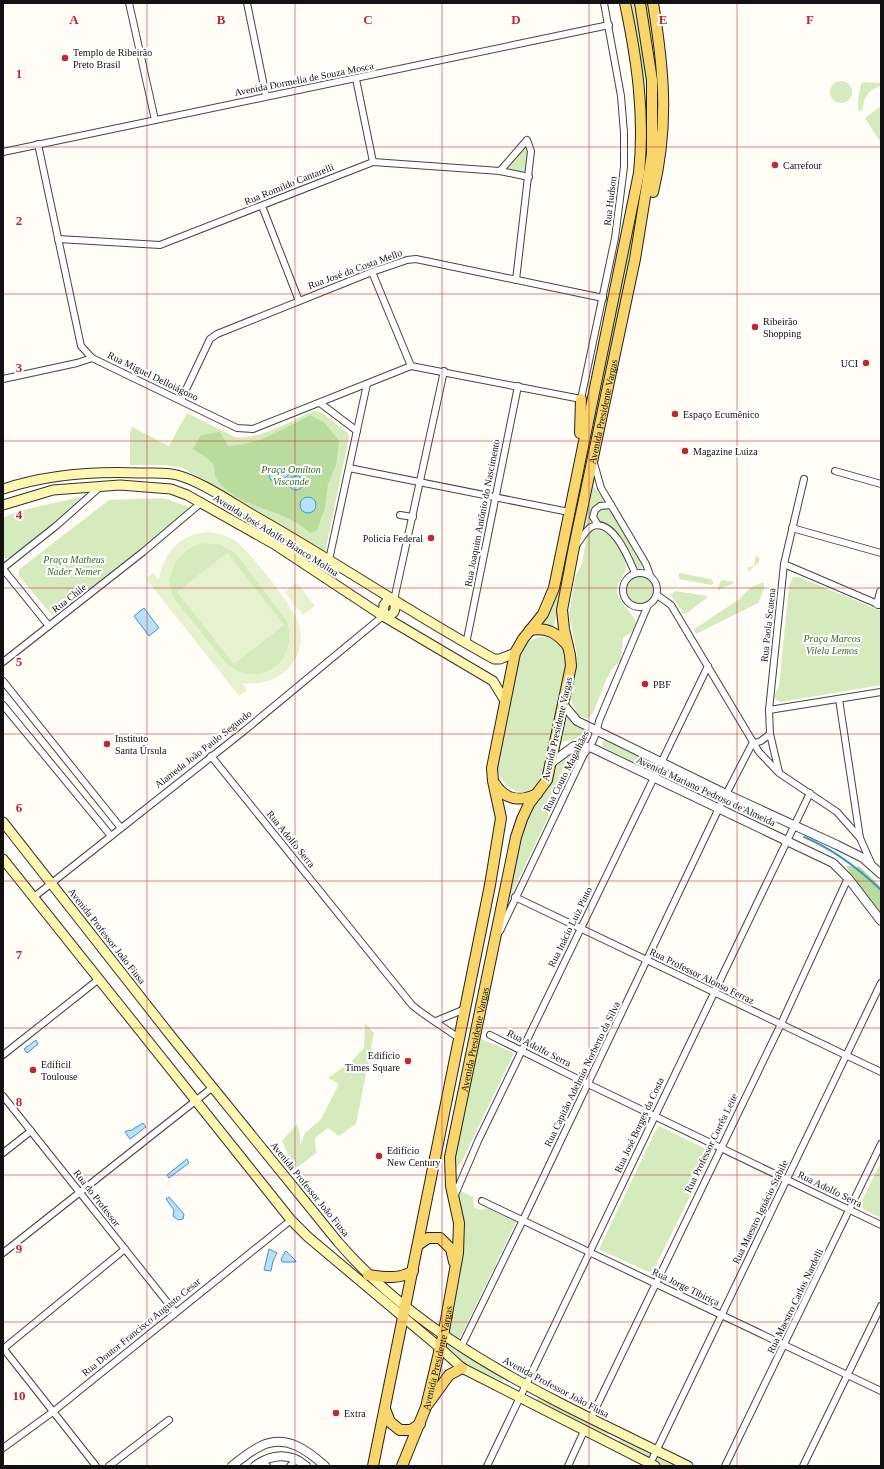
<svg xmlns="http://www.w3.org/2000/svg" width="884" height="1469" font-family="'Times New Roman',serif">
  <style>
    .green { fill: #d5ebbd }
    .forest { fill: #b9dc9c }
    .pitch { fill: #e6f2cf; fill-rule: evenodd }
    .water { fill: #b9e0f7; stroke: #3f96cf }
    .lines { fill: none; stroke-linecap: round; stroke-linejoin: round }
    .stream { stroke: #3f96cf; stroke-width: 2 }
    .minor-casing { stroke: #444; stroke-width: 8 }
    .tertiary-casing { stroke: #444; stroke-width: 10 }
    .secondary-casing { stroke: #333; stroke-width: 11 }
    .primary-casing { stroke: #222; stroke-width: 12 }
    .minor { stroke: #fff; stroke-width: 6 }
    .tertiary { stroke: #fff; stroke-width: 8 }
    .secondary { stroke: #fff6b0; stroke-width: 9 }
    .primary { stroke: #f9d66b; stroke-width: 10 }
    .grid { fill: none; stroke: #c4262e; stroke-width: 1; stroke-opacity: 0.55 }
    .poi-dot { fill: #c4262e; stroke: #fff; stroke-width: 1.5 }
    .labels { text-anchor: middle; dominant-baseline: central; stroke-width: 4; stroke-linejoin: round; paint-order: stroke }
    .poi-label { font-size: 10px; fill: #111; stroke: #fff; text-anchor: start }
    .street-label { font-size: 10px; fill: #111; stroke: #fff }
    .park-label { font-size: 10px; font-style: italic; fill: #2f6b1f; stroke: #fff }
    .grid-label { font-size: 13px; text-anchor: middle; font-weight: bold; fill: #c4262e; stroke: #fff; stroke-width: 4; stroke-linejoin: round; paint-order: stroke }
  </style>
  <rect width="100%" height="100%" fill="#fffdf5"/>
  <!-- green -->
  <g class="green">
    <path d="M631,3h4c5,28 12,57 14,85 1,32 -2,62 -4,93l-91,446 -11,-3 15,-34 86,-420 2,-81z"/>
    <path d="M645,3h5l4,36 -2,-2z"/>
    <circle cx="841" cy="92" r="11"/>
    <path d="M864,82l17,1v3c-14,4 -17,12 -19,25h-3c-3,-8 1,-18 2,-27z"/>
    <path d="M881,106v37l-16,-25z"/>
    <path d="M527,142l1,33 -26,-5z"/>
    <path d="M313,411l8,1 27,21 1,4 -23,111 -2,3 -141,-83 -18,-3h-35v-32l2,-6 37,19 18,-33 48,24c22,4 58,-17 78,-26z"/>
    <path d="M593,486l10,13 -1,3 -8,5 -5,11 2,2 -3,5 -3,-2z"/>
    <path d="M80,497l4,1v3l-72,57h-9v-40l16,-7z"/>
    <path d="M163,498l24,8 2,3 -2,4 -129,101h-7l-32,-38 -1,-3 3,-5 88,-68z"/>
    <path d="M601,508l7,1 4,4 31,54 -3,2 -3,-2 -18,-32 -8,-8 -13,-7 -2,-4 2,-6z"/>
    <path d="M600,530c13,3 27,26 26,39 -2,8 -10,13 -9,23 3,14 17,20 20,34l-6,7 -8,4 -2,23 -9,9 -5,9 -14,35 -6,6 -9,-4 -8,-16 -1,-8 8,-36 -8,-41 7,-39 6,-11 5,-29 3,-4z"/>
    <path d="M201,543l19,1 16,9 51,68c13,39 -25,69 -59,45l-55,-68 -2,-6 -2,-13 6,-18 14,-13z"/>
    <path d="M756,556l3,1v5l-11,10v-5l6,-1z"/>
    <path d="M679,573l32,6 3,4 -3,2 -32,-6z"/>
    <path d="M793,577h6l82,34v74l-100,17 -5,-2 -2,-4 5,-10 10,-100z"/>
    <circle cx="640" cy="590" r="13"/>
    <path d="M723,580l11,2v1l-17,8 3,-9z"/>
    <path d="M764,582v7l-6,14 -62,31 -2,-5 44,-29 13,-13z"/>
    <path d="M675,591l32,5 1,1 -21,16 -3,1 -13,-19z"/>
    <path d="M538,637c21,-2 25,9 29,27l-23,113c-2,3 -4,7 -7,10 -16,14 -38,-2 -40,-20l23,-114 7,-10z"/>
    <path d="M565,716l23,16 2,3 -1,3 -16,1 -13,4z"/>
    <path d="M606,739l45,22 -1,6 -4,1 -43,-21 -1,-4z"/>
    <path d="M580,750l-71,149 13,-70 7,-15 23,-34 8,-20 12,-9z"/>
    <path d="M365,1023l9,10 -18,91 -17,12 -11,-8 -13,10 1,15 -21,16 -13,-28 15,-17 3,10v11l5,-12 16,-14 18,-35 -11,-6 23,-16 13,-14z"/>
    <path d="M479,1038l35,15 -53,110 -5,6v-24z"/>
    <path d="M659,1126l51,25 1,3 -58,117 -4,1 -49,-22v-3l57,-119z"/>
    <path d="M881,1162v56l-20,-10 -1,-3z"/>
    <path d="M459,1190l14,7 1,10 6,3 7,-2 29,14 -56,116 -7,3 -4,-4 -1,-7 11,-59 6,-41 -6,-28z"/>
    <path d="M444,1341l12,9 48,27 -2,4 -31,-13 -28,-23z"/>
    <path d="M539,1398l23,12 4,-1 45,24 -3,2 -72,-32v-4z"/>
    <path d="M622,1436l31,15 -4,9 -32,-15z"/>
    <path d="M659,1454l24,12h-22l-7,-3z"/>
  </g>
  <!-- forest -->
  <g class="forest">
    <path d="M310,415l15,8 14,18 -3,24 -8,19 -3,24 -8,22 -7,3c-21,-20 -48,-22 -72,-35 -8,-5 -19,-13 -23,-22 -1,-5 1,-10 -4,-14 -4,-5 -12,-9 -18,-13l8,-14 19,-3 8,14c29,0 57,-18 82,-31z"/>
    <path d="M846,866l14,1 21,20v27l-20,-23z"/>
  </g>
  <!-- pitch -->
  <g class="pitch">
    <path d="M211,532c8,2 16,4 23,8 15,10 61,68 65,85 10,37 -23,63 -57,58l5,7 -8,6 -93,-117 7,-6 6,7c4,-29 23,-47 52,-48zM201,543l19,1 16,9 51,68c13,39 -25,69 -59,45l-55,-68 -2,-6 -2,-13 6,-18 14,-13z"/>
    <path d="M227,553l57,72 -50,39 -57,-72z"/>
    <path d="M297,583l18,23 -12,9 -18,-22 5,-6z"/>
  </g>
  <!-- water -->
  <g class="water">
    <path d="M279,466l10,3v5l-4,4 -14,2 -2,-5 3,-6z"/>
    <circle cx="296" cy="483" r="7"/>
    <circle cx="308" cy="505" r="8"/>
    <path d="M144,608l15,20 -10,8 -15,-20z"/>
    <path d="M36,1040l2,4 -11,9 -3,-4z"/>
    <path d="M143,1123l3,4 -16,12 -5,-7 4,-2 1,1z"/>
    <path d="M187,1159l2,4 -20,15 -2,-3z"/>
    <path d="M169,1197l15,17 -1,5 -5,1 -5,-4 1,-6 -8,-11z"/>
    <path d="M269,1249l8,4 -4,8 -2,10 -7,-1z"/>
    <path d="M286,1251l10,10v1h-14l-1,-3z"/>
  </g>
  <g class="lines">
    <!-- stream -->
    <path class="stream" d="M804,837c29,12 54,31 77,53"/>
    <!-- minor casing -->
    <g class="minor-casing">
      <g id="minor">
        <path d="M129,3l26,117"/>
        <path d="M247,3l19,93"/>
        <path d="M356,79l17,83"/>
        <path d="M38,144l43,202 11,12 145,70 16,1 158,-63 170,33 34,-161 9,-71v-34l-3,-37 -17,-93"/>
        <path d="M3,152l606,-127"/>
        <path d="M500,171l27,-31 4,11 -15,129"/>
        <path d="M262,206l37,95"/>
        <path d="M58,239l102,6 213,-83 127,9 29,6"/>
        <path d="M372,272l39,94"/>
        <path d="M3,379l74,-16 15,-5"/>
        <path d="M181,400l29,-61 7,-5 155,-62 35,-12 9,-1 187,39"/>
        <path d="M320,403l37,28"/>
        <path d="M594,463l7,25 45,76 4,11"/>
        <path d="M349,468l220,44"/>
        <path d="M835,471l46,13"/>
        <path d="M400,515l13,2"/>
        <path d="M598,525l-5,-8 2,-7 5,-4 11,-1"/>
        <path d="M792,528l89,25"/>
        <path d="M577,544c4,-5 9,-14 14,-17 21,-11 38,32 44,46"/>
        <path d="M329,560l38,-176"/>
        <path d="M784,564l96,41"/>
        <path d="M3,568l53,-42 44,-39"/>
        <path d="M3,569l46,57"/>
        <circle cx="640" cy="590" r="17"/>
        <path d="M657,595l14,10 88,147 20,21 58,39 23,26"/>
        <path d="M394,600l50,-229"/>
        <path d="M466,644l52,-258"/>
        <path d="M3,662l140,-110 59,-50"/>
        <path d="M3,681l118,147"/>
        <path d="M839,699l21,139 12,27"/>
        <path d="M3,705l108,131"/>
        <path d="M769,710l112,-18"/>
        <path d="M211,756l201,249c14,12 32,22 48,34"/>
        <path d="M779,772l-9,-38 -1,-24 15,-146 20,-85"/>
        <path d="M34,897l210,-166 139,-115"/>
        <path d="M515,897l366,175"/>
        <path d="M500,931l84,-177c8,-9 13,-20 15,-33l49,-116"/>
        <path d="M436,1021l29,-12"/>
        <path d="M490,1035l98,49 293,141"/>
        <path d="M3,1055l96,-76"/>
        <path d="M3,1096l172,216"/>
        <path d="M3,1153l28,-22"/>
        <path d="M454,1197l24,-56 230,-475"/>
        <path d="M482,1201l399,190"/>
        <path d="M3,1253l210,-166"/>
        <path d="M461,1347l62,-127 196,-412 33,-64 9,-3 9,-7"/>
        <path d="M3,1348l93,118"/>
        <path d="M3,1349l122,-100"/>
        <path d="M591,1418l190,-394 67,-146"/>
        <path d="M3,1448l51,-37 237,-191"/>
        <path d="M109,1466l60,-46"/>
        <path d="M262,1466h5"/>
        <path d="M290,1466l7,-7"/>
        <path d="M487,1466l323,-673"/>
        <path d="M568,1466l16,-35"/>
        <path d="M649,1466l232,-483"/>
        <path d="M725,1466l156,-322"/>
        <path d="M803,1466l78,-160"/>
      </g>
    </g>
    <!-- tertiary casing -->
    <g class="tertiary-casing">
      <g id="tertiary">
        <path d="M878,604l3,-12"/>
        <path d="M563,704l14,17 149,73 111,51 26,13 18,16"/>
        <path d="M551,763l23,-17 16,1 243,116 15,15 33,43"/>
        <path d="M232,1466c9,-7 18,-15 29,-20 25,-12 46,4 64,20"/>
        <path d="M255,1466c16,-12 35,-14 51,0"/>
      </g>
    </g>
    <!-- secondary casing -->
    <g class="secondary-casing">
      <g id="secondary">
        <path d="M3,489c45,-15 91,-18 138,-16 11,0 25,-1 36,2 26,7 58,30 83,44 79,45 154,96 234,140h6l15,-6"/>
        <path d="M3,505l50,-15 67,-5 51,4 16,6 87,49 109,72 110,65 12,20"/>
        <path d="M394,600c3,11 0,16 -11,16l1,-11 3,-4z"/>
        <path d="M3,822l168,214 167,206c92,107 227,163 350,224"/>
        <path d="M3,859l288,361 17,17 131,110 23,21 193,98"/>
      </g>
    </g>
    <!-- primary casing -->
    <g class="primary-casing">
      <g id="primary">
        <path d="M653,192c16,-66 11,-122 0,-189"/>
        <path d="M580,433l1,-34"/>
        <path d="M530,630c17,-3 27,3 37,15"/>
        <path d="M495,784c10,16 26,18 42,10"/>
        <path d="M418,1245l10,-7h12l11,11 3,13"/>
        <path d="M368,1275c15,2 31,5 45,-4"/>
        <path d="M428,1404l21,-29 13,-7"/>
        <path d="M385,1409l5,13 10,8h11l9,-6"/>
        <path d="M373,1466l117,-581 11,-67 -8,-37 -1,-13 23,-115 8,-14 20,-25 11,-26 85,-415c6,-58 -2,-113 -14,-170"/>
        <path id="s1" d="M402,1466l24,-59 17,-71 15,-83 1,-30 -8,-37 -1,-29 66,-320 6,-18 7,-15 18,-24 24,-114 -1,-11 -6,-26 -2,-19 12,-63 61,-288 17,-105v-74l-12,-77"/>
      </g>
    </g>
    <!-- minor -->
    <use href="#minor" class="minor"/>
    <!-- tertiary -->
    <use href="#tertiary" class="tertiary"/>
    <!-- secondary -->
    <use href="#secondary" class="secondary"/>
    <!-- primary -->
    <use href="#primary" class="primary"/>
  </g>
  <!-- grid -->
  <path class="grid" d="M147,3v1463M295,3v1463M442,3v1463M589,3v1463M737,3v1463M3,147h878M3,294h878M3,441h878M3,588h878M3,734h878M3,881h878M3,1028h878M3,1175h878M3,1322h878"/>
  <!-- markers -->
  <g class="poi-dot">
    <circle cx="65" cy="58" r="4"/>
    <circle cx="775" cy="165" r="4"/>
    <circle cx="755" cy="327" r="4"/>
    <circle cx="866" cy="363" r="4"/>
    <circle cx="675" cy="414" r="4"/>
    <circle cx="685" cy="451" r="4"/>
    <circle cx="431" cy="538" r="4"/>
    <circle cx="645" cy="684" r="4"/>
    <circle cx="107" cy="744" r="4"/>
    <circle cx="408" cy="1061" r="4"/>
    <circle cx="33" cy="1070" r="4"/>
    <circle cx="379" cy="1156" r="4"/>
    <circle cx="336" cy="1413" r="4"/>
  </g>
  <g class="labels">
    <!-- poi labels -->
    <g class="poi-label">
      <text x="73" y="52">Templo de Ribeirão<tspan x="73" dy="12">Preto Brasil</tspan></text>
      <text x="783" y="165">Carrefour</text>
      <text x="763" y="321">Ribeirão<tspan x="763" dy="12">Shopping</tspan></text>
      <text x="858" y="363" text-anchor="end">UCI</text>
      <text x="683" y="414">Espaço Ecumênico</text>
      <text x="693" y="451">Magazine Luiza</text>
      <text x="423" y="538" text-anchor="end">Policia Federal</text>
      <text x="653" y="684">PBF</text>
      <text x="115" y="738">Instituto<tspan x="115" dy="12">Santa Úrsula</tspan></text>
      <text x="400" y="1055" text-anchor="end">Edifício<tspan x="400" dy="12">Times Square</tspan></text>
      <text x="41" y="1064">Edificil<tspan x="41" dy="12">Toulouse</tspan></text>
      <text x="387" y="1150">Edifício<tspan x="387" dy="12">New Century</tspan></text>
      <text x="344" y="1413">Extra</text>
    </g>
    <!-- street labels -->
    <g class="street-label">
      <text transform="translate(304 79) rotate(-11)">Avenida Dormelia de Souza Mosca</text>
      <text transform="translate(289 184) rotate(-22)">Rua Romildo Cantarelli</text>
      <text transform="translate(610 201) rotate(-83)">Rua Hudson</text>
      <text transform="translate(355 269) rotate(-20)">Rua José da Costa Mello</text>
      <text transform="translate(153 376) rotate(26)">Rua Miguel Delloiágono</text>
      <text stroke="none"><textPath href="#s1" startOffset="1086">Avenida Presidente Vargas</textPath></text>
      <text transform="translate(482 513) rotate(-79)">Rua Joaquim Antônio do Nascimento</text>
      <text transform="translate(276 535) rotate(32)">Avenida José Adolfo Bianco Molina</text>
      <text transform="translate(69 598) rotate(-38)">Rua Chile</text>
      <text transform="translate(768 625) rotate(-84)">Rua Paola Scatena</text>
      <text transform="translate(557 729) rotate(-77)">Avenida Presidente Vargas</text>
      <text transform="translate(203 749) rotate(-38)">Alameda João Paulo Segundo</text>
      <text transform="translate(566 771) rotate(-63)">Rua Couto Magalhães</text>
      <text transform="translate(706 791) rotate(25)">Avenida Mariano Pedroso de Almeida</text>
      <text transform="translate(291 839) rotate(51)">Rua Adolfo Serra</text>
      <text transform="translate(570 927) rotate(-64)">Rua Inácio Luiz Pinto</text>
      <text transform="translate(107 936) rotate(52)">Avenida Professor João Fiusa</text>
      <text transform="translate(702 976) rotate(26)">Rua Professor Alonso Ferraz</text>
      <text stroke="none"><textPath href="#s1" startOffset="438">Avenida Presidente Vargas</textPath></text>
      <text transform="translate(539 1048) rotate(27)">Rua Adolfo Serra</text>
      <text transform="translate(582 1074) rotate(-64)">Rua Capitão Adelmio Norberto da Silva</text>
      <text transform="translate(639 1125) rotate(-65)">Rua José Borges da Costa</text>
      <text transform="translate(711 1143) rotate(-64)">Rua Professor Corrêa Leite</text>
      <text transform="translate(310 1189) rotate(51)">Avenida Professor João Fiusa</text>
      <text transform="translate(830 1189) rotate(26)">Rua Adolfo Serra</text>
      <text transform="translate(97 1198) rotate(52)">Rua do Professor</text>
      <text transform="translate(760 1212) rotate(-64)">Rua Maestro Ignácio Stábile</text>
      <text transform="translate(686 1287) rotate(26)">Rua Jorge Tibiriça</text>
      <text transform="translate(795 1301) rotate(-64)">Rua Maestro Carlos Nardelli</text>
      <text transform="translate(141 1327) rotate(-39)">Rua Doutor Francisco Augusto Cesar</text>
      <text stroke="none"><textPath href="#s1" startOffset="114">Avenida Presidente Vargas</textPath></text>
      <text transform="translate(556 1387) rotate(28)">Avenida Professor João Fiusa</text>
    </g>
    <!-- park labels -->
    <g class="park-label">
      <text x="291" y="469">Praça Omílton<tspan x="291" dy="12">Visconde</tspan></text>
      <text x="74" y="559">Praça Matheus<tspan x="74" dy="12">Nader Nemer</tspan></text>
      <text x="832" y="638">Praça Marcos<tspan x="832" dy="12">Vilela Lemos</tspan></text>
    </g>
  </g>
  <g class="grid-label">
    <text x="74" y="24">A</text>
    <text x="221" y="24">B</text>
    <text x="368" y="24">C</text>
    <text x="516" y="24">D</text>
    <text x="663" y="24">E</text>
    <text x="810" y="24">F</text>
    <text x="19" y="78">1</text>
    <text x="19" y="225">2</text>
    <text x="19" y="372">3</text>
    <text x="19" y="519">4</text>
    <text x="19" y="666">5</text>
    <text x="19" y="812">6</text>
    <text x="19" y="959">7</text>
    <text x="19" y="1106">8</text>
    <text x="19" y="1253">9</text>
    <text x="19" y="1400">10</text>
  </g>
  <!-- border -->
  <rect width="884" height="1469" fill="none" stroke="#111111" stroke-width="8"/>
</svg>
